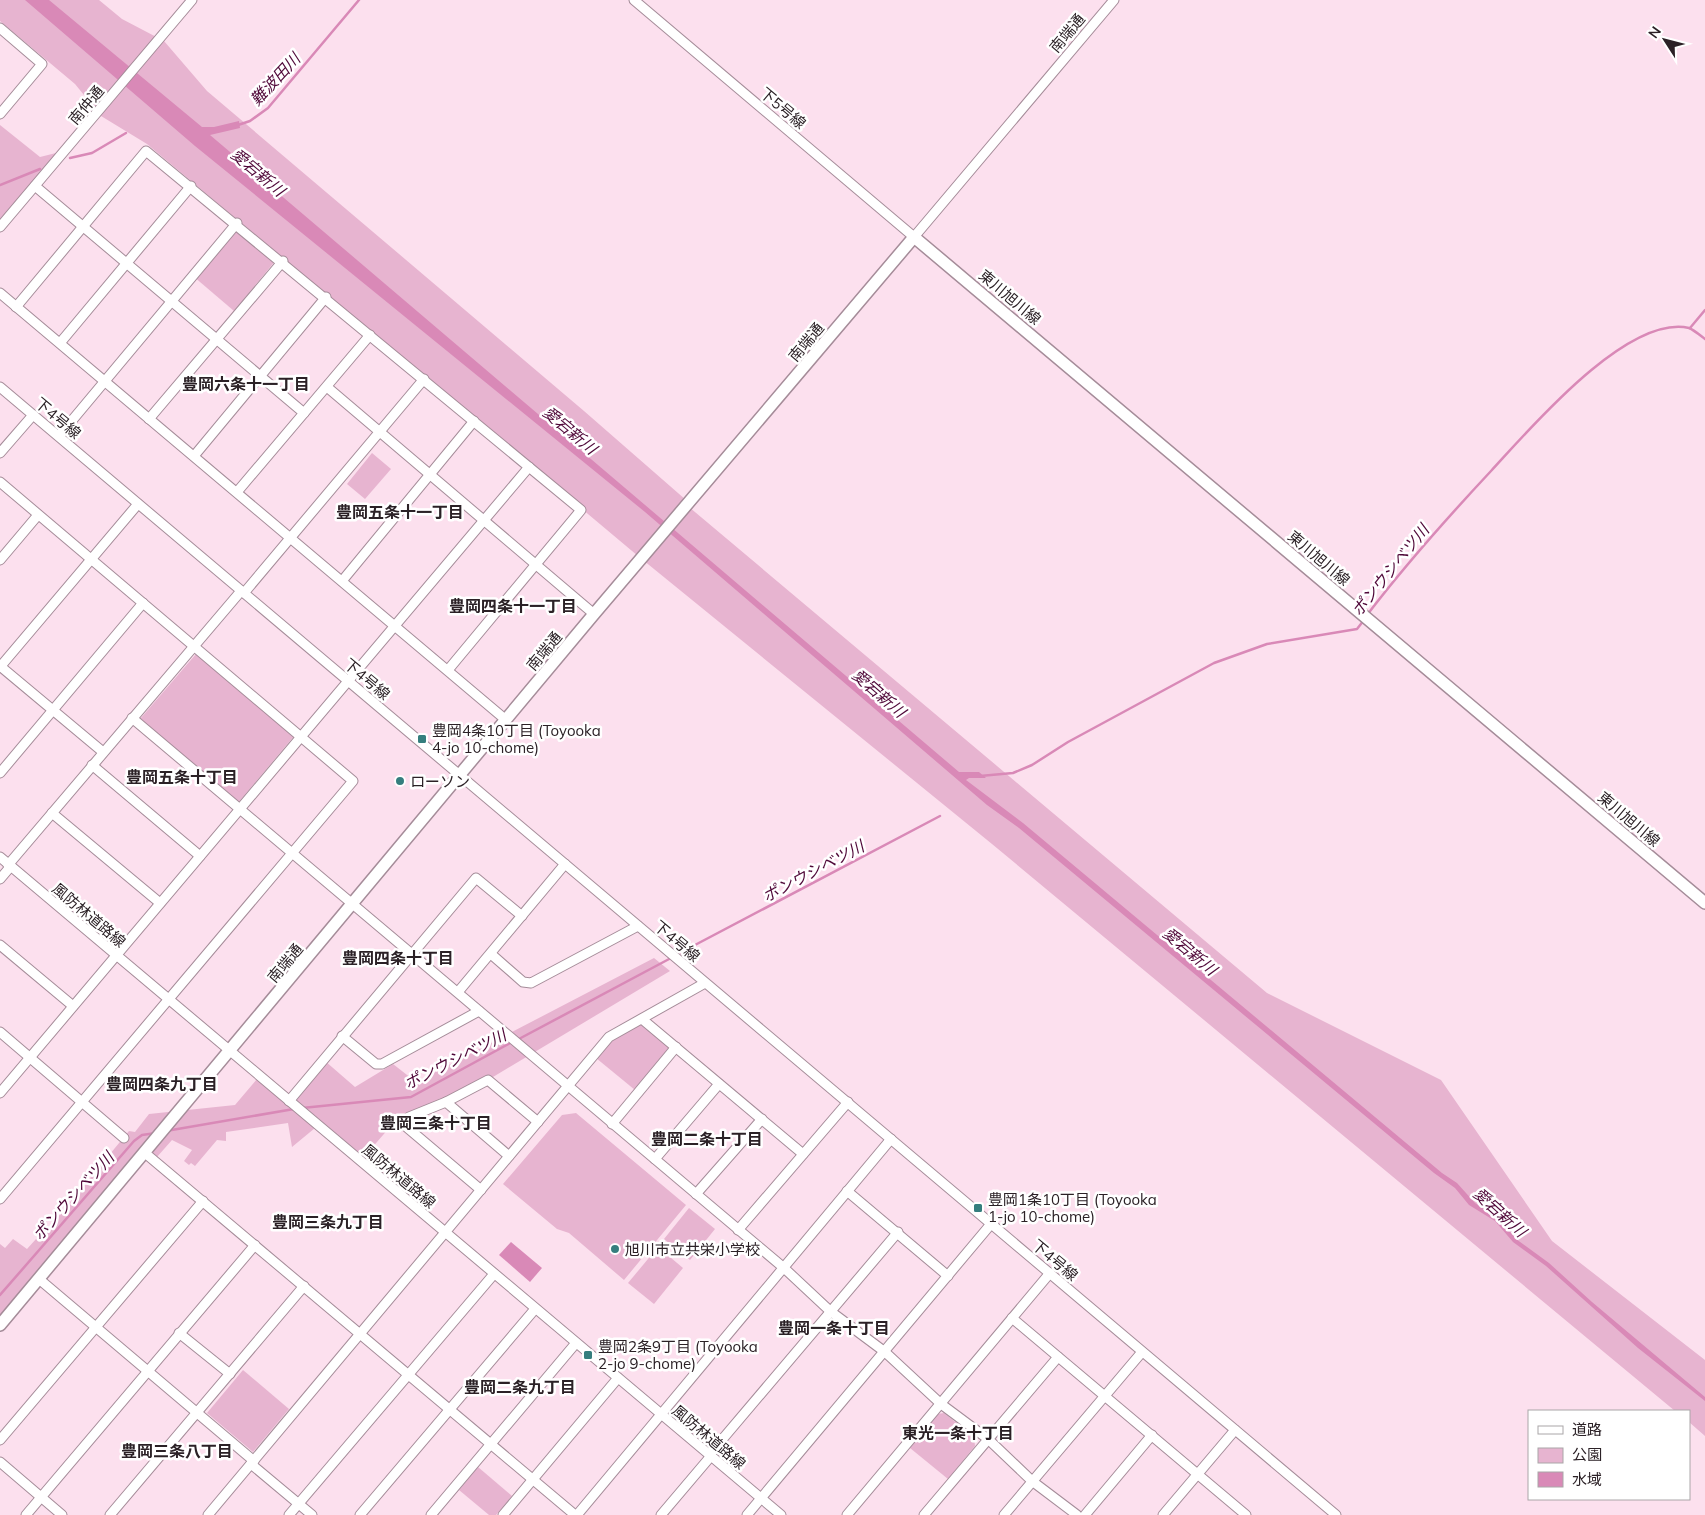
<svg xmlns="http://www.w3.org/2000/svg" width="1705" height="1515" font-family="Mulish,'Noto Sans JP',sans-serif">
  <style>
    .green { fill: #e7b4d0 }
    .water { fill: #d989b7 }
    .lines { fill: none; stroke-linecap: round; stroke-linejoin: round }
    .stream { stroke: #d989b7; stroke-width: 2.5 }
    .minor-casing { stroke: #a58c99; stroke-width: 11 }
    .major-casing { stroke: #a58c99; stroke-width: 14 }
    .minor { stroke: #fff; stroke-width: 9 }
    .major { stroke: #fff; stroke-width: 11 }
    .poi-dot { fill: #357e7e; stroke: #fff; stroke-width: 2 }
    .labels { text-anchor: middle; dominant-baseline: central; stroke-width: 5; stroke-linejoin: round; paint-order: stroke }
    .street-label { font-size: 15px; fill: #2b2126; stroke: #fff }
    .poi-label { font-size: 15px; fill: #2b2126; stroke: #fff; text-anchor: start }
    .water-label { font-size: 16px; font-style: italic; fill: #4f0738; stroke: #fff }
    .neighbourhood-label { font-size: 16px; font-weight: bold; fill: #2b2126; stroke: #fff }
  </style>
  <rect width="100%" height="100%" fill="#fce0ee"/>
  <!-- green -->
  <g class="green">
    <path d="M0,0h99l23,19 42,22 43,50 377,320 102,89 3,7 578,486 174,87 111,161 153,119v76l-16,-14v-11h-14l-683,-567 -354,-288 -491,-412 -46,-28 -26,-32 -75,-63z"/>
    <path d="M0,125l40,32 20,-5 -60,71z"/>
    <path d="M234,227l42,33 -42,51 -41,-35z"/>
    <path d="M372,453l19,16 -26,30 -18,-15z"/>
    <path d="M196,654l99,81 -57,68 -98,-84z"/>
    <path d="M654,958l16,13 -182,109 -85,44 -7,-4 -32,37 -70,-59 31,-37 30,26 38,-23 23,18z"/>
    <path d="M639,1023l31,25 -35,42 -39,-32 14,-18z"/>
    <path d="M257,1079l58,49 -23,19 -4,-24 -62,9v9l-9,-1 -22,26 -4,-3 -2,2 -5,-4 8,-11 -20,-10 -15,17 -12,-4 -145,172v-81l5,4 8,-9 14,10 9,-10 2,2 91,-110 6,1 14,-18 86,-9z"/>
    <path d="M576,1113l110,92 -62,75 -55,-47 -12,-4 -54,-45 59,-69z"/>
    <path d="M689,1208l26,21 -25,31 -26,-21z"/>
    <path d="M658,1247l25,21 -29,36 -26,-21z"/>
    <path d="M243,1370l46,39 -36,43 -46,-39z"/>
    <path d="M944,1413l30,24 1,9 -27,33 -38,-31 27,-34z"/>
    <path d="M478,1467l34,29 -16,19h-7l-30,-25z"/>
  </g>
  <!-- water -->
  <g class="water">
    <path d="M25,0h24l153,127h12l25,-6 1,7 -30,7 749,637h20l7,6h-17l-3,2 57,43 419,350 15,10 18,20 25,17 16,19 33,24 43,39 113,95v4l-67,-53 -92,-82 -33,-24 -18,-21 -26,-16 -14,-17 -21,-15 -415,-345 -32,-23 -342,-293 -450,-366z"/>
    <path d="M511,1242l31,26 -12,14 -31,-27z"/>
  </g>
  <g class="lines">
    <!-- stream -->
    <g class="stream">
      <path d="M238,125l12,-4 18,-13 91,-108"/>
      <path d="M70,158l22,-5 34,-20"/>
      <path d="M0,185l40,-16"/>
      <path d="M1690,328l15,-18"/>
      <path d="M1367,615c39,-51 81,-98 124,-144 38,-41 136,-157 198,-143 5,2 12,8 16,11"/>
      <path d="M980,776l33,-3 19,-8 36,-23 146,-79 53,-19 90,-15 7,-9"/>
      <path d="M676,955l264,-139"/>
      <path d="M517,1040l154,-82"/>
      <path d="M302,1108l109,-11 101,-55"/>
      <path d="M166,1131l128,-22"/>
      <path d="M0,1295l134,-154 8,-6 14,-2"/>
    </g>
    <!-- minor casing -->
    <g class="minor-casing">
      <g id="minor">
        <path d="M634,0l280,237 200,-237"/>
        <path d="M0,28l42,36 -42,50"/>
        <path d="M35,186l269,227"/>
        <path d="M0,227l192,-227"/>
        <path d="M0,293l506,427"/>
        <path d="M16,307l130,-156 435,359 -133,160"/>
        <path d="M60,343l131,-157"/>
        <path d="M0,387l1336,1128"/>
        <path d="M327,387l267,227"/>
        <path d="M149,419l134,-158"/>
        <path d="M59,436l178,-213"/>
        <path d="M0,453l33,-38"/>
        <path d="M194,456l132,-159"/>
        <path d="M0,482l353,299 -353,418"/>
        <path d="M237,492l133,-157"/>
        <path d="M0,560l38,-45"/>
        <path d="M342,581l132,-160"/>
        <path d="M244,593l180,-214"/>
        <path d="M0,666l103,86"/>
        <path d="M0,667l138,-163"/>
        <path d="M132,718l652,550 46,43 55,41 56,52 47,35 44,42 45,34"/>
        <path d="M92,765l108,91"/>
        <path d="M0,773l143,-170"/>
        <path d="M52,813l108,90"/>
        <path d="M0,857l781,658"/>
        <path d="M8,865l233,-274"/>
        <path d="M0,879l11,-13"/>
        <path d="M0,945l73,61"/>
        <path d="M491,954l32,28 8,1 107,-57"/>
        <path d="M458,992l107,-128"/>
        <path d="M642,1019l161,135"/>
        <path d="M0,1032l124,106"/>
        <path d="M342,1036l34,28h6l97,-53"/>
        <path d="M0,1093l529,-626"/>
        <path d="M289,1101l187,-223 46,38"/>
        <path d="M446,1102l63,54"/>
        <path d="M612,1124l64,-77"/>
        <path d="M145,1153l430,362"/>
        <path d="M655,1159l64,-75"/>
        <path d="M481,1190l-78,-66 6,-7 37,-15 42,-22 50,42"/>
        <path d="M847,1191l101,85"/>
        <path d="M696,1194l66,-75"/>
        <path d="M738,1230l110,-128"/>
        <path d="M39,1279l215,182"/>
        <path d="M1012,1318l234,197"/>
        <path d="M179,1333l51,41"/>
        <path d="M0,1440l203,-239"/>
        <path d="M709,1455l189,-223"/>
        <path d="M0,1462l62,53"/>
        <path d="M251,1464l61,51"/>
        <path d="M26,1515l229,-270"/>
        <path d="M110,1515l194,-229"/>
        <path d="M208,1515l401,-478 96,-54"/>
        <path d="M289,1515l205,-241"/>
        <path d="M360,1515l175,-206"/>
        <path d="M431,1515l145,-172"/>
        <path d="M503,1515l115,-137"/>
        <path d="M577,1515l314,-376"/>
        <path d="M661,1515l50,-59"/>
        <path d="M747,1515l244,-291"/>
        <path d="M847,1515l203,-242"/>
        <path d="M924,1515l134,-158"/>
        <path d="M1004,1515l138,-163"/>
        <path d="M1085,1515l67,-80"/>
        <path d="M1163,1515l72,-85"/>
      </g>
    </g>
    <!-- major casing -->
    <g class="major-casing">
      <path id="major" d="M0,1325l594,-711 320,-377 791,666"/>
    </g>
    <!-- minor -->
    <use href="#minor" class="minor"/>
    <!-- major -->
    <use href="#major" class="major"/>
  </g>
  <!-- markers -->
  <g class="poi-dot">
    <rect x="417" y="734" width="10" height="10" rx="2.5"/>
    <circle cx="400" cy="781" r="5"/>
    <rect x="973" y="1203" width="10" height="10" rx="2.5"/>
    <circle cx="615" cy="1249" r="5"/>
    <rect x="583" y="1350" width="10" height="10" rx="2.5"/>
  </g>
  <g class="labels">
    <!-- street labels -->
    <g class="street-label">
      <text transform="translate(1067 33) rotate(-50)">南端通</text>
      <text transform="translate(86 105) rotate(-50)">南仲通</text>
      <text transform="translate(783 108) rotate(40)">下5号線</text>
      <text transform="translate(1010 297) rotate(40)">東川旭川線</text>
      <text transform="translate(806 342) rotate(-50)">南端通</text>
      <text transform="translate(58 418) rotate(40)">下4号線</text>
      <text transform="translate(1319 558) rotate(40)">東川旭川線</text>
      <text transform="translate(544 651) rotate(-50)">南端通</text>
      <text transform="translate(367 679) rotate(40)">下4号線</text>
      <text transform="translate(1629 819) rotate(40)">東川旭川線</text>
      <text transform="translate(89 915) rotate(40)">風防林道路線</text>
      <text transform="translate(677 941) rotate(40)">下4号線</text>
      <text transform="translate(285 963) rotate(-50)">南端通</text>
      <text transform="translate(399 1176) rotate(40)">風防林道路線</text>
      <text transform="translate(1055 1260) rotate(40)">下4号線</text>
      <text transform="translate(709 1437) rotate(40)">風防林道路線</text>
    </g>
    <!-- poi labels -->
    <g class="poi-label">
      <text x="432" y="730">豊岡4条10丁目 (Toyooka<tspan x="432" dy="17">4-jo 10-chome)</tspan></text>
      <text x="410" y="781">ローソン</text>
      <text x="988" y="1199">豊岡1条10丁目 (Toyooka<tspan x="988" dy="17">1-jo 10-chome)</tspan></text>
      <text x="625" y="1249">旭川市立共栄小学校</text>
      <text x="598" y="1346">豊岡2条9丁目 (Toyooka<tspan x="598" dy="17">2-jo 9-chome)</tspan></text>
    </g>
    <!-- water labels -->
    <g class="water-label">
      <text transform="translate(275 79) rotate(-47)">難波田川</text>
      <text transform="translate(258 172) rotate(40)">愛宕新川</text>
      <text transform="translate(570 430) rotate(40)">愛宕新川</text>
      <text transform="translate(1390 570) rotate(-51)">ポンウシベツ川</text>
      <text transform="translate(879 693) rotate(41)">愛宕新川</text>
      <text transform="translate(813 871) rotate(-28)">ポンウシベツ川</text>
      <text transform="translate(1190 951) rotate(40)">愛宕新川</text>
      <text transform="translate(455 1059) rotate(-27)">ポンウシベツ川</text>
      <text transform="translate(73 1196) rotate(-48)">ポンウシベツ川</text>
      <text transform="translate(1500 1212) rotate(42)">愛宕新川</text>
    </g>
    <!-- neighbourhood labels -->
    <g class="neighbourhood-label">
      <text x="246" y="384">豊岡六条十一丁目</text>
      <text x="400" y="512">豊岡五条十一丁目</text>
      <text x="513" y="606">豊岡四条十一丁目</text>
      <text x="182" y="777">豊岡五条十丁目</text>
      <text x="398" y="958">豊岡四条十丁目</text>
      <text x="162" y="1084">豊岡四条九丁目</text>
      <text x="436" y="1123">豊岡三条十丁目</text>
      <text x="707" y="1139">豊岡二条十丁目</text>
      <text x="328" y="1222">豊岡三条九丁目</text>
      <text x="834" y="1328">豊岡一条十丁目</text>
      <text x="520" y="1387">豊岡二条九丁目</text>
      <text x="958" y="1433">東光一条十丁目</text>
      <text x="177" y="1451">豊岡三条八丁目</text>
    </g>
  </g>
  <!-- legend -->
  <rect x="1528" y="1410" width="162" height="90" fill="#ffffff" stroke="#aaa6a8"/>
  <rect x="1538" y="1426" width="25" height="8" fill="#ffffff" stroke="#aaa6a8"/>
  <text x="1572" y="1435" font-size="15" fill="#2b2126">道路</text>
  <rect x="1538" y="1448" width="25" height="15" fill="#e7b4d0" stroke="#aaa6a8"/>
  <text x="1572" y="1460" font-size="15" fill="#2b2126">公園</text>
  <rect x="1538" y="1472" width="25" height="15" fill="#d989b7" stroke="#aaa6a8"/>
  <text x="1572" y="1485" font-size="15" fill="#2b2126">水域</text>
  <!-- north arrow -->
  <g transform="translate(1665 40) rotate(306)" stroke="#ffffff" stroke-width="4" paint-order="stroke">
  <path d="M0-4L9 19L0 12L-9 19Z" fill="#2b2126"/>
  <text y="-8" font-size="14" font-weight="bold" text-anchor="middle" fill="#2b2126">N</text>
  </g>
</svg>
